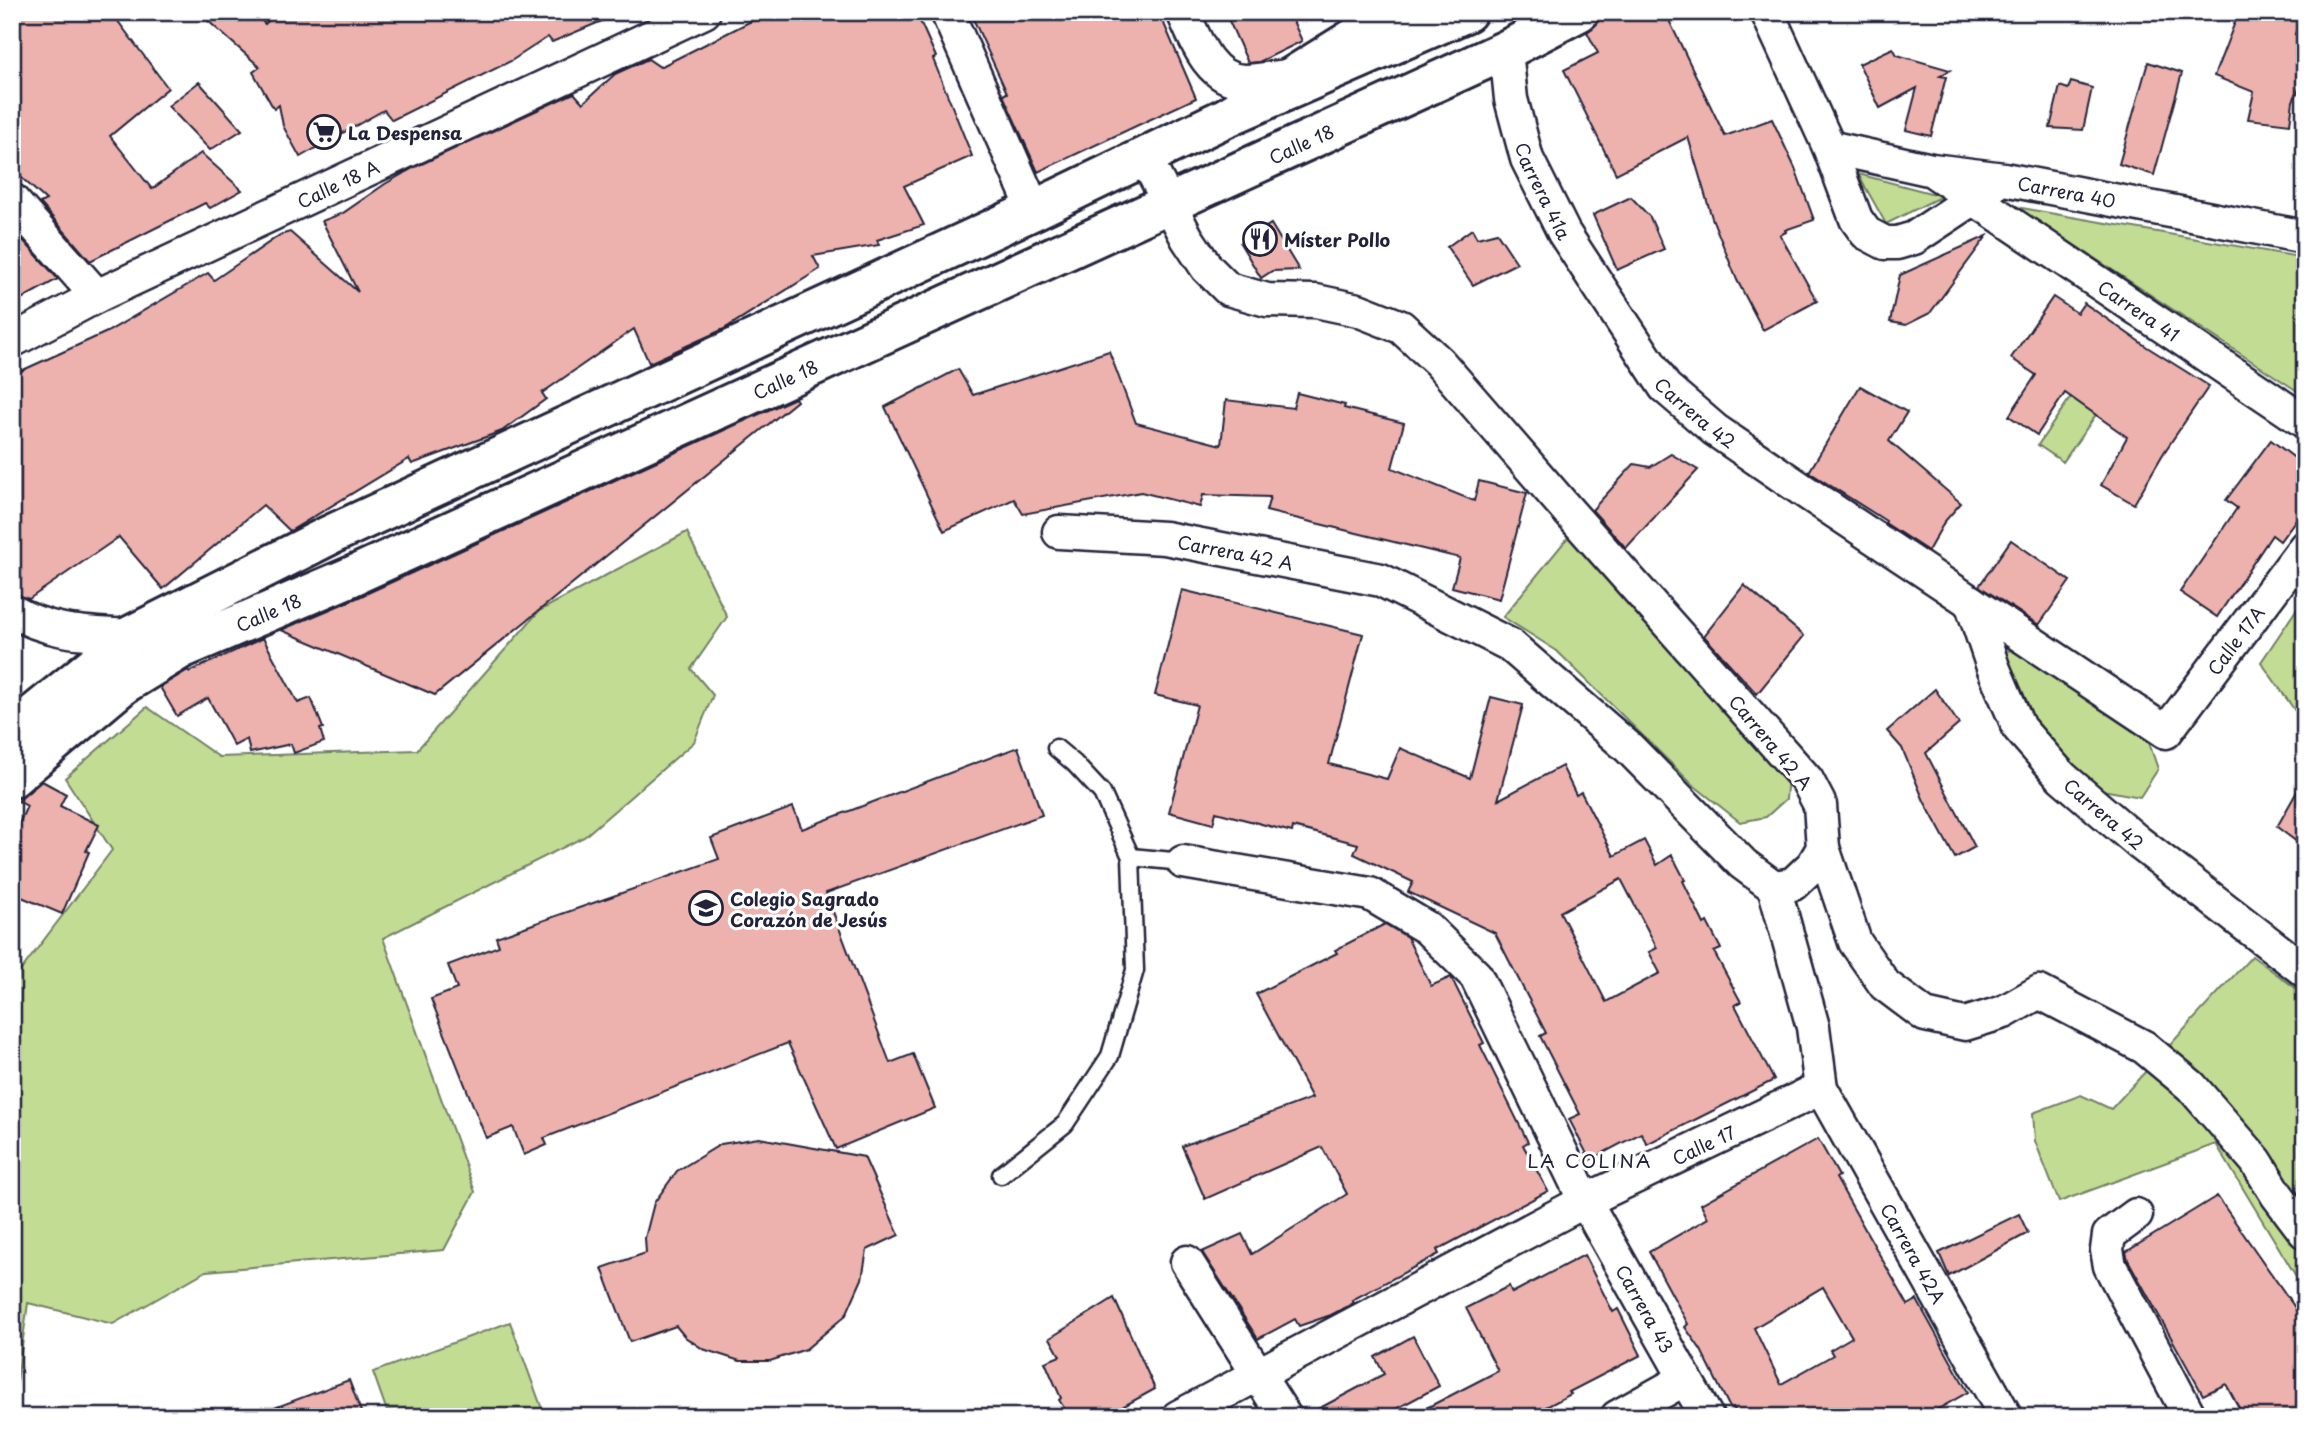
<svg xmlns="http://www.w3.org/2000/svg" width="2317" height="1429" font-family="'Playpen Sans',sans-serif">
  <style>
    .green { fill: #c3dc93; stroke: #727f67; stroke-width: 2 }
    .building { fill: #edb2ae; stroke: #22223b; stroke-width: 2; fill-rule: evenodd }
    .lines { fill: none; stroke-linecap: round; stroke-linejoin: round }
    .lane-casing { stroke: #22223b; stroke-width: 21 }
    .street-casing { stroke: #22223b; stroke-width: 37 }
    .secondary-casing { stroke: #22223b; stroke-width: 44 }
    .primary-casing { stroke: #22223b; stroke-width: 44 }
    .lane { stroke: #fff; stroke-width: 16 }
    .street { stroke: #fff; stroke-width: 32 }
    .secondary { stroke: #fff; stroke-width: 38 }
    .primary { stroke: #fff; stroke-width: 38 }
    .labels { text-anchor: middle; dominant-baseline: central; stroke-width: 6; stroke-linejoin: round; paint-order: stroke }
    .poi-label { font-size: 18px; font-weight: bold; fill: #22223b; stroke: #fff; text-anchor: start }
    .street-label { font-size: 18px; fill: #22223b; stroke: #fff }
    .neighbourhood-label { font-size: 19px; letter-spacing: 2px; fill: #22223b; stroke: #fff }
  </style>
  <rect width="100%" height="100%" fill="#fff"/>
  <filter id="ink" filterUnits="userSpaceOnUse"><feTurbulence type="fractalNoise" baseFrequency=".0143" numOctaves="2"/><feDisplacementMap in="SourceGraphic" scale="14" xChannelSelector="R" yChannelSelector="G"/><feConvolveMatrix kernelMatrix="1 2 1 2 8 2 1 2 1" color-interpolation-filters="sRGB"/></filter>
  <g filter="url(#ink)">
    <!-- green -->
    <g class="green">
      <path d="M1858,174l84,22 -56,28z"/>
      <path d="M2016,207l289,51v138z"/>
      <path d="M2077,388l25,18 -39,56 -25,-17z"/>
      <path d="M687,532l40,85 -36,52 22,26 -19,47 -110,95 -201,101 92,254 -31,58 -238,21 -93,53 -85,-21 -16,114v-435l100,-132 -47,-72 82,-71 72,50 198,-7 122,-139z"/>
      <path d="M1569,536l219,240 -2,23 -20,18 -26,5 -48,-38 -135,-133 -54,-34z"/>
      <path d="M2298,607l7,9v109l-44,-63z"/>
      <path d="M1997,649l30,4 120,84 11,32 -18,28 -48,-9 -57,-58z"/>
      <path d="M2252,956l53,39v296l-89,-147 -157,58 -24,-61 -2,-28 48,-18 30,14z"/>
      <path d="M510,1322l35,95h-156l-16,-45z"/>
    </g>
    <!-- building -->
    <g class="building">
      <path d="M12,12h99l57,76 -58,48 42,53 49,-36 41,37 -32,18 -5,-5 -115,58 -50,-58 6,-3 -34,-31z"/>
      <path d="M198,12h55l12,12 12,-12 344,1 -69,29 -4,-5 -37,24 -119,59 -8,-10 -84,47 -17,-31 -4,-21 -5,4 -21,-37 7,-5z"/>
      <path d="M769,12h147l20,45 -3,2 39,97 -68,30 20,39 -47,15 2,5 -66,11 7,13 -96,60 -75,34 -15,-34 -92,64 4,6 -44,32 -90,33 -3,-5 -119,72 -27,-26 -100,84 -44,-52 -90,62 -17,-6v-218l95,-43 101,-59 6,7 66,-45 10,-3 68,60 -36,-71 21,-8 42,-29 30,-17 159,-74 9,10 32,-29 33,-15 12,8z"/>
      <path d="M970,12h189l37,86 -158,74 -35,-77 4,-2z"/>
      <path d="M1225,12h64l13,29 -43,21 -11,1z"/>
      <path d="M1601,12h64l60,124 47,-17 23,49 19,52 -29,10 1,2 -6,3 37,66 -54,29 -26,-50 -25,-62 -24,-81 -72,37 -52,-104 34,-17 -11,-21 10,-8z"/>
      <path d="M2239,12h64l-8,22 10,2v41l-12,24 -3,23 -42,-5 6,-27 -40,-16z"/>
      <path d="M1893,48l4,7 53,15 -10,6 6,1 -15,59 -25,-6 11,-42 -37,20 -21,-44z"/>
      <path d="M2148,62l34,11 -28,102 -35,-11z"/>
      <path d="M199,82l43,48 -32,20 -42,-44z"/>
      <path d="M2071,82l21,6 -9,42 -33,-2 10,-42 8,3z"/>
      <path d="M1631,197l19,20 14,32 -47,21 -24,-55z"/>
      <path d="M1271,224l28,46 -27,1 -11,7 -21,-35z"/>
      <path d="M12,228l46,51 -46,25z"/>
      <path d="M1472,229l5,9 20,-5 20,30 -44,22 -26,-38z"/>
      <path d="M1987,236l-57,77 -24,12 -16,-3 10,-47z"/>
      <path d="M2053,297l24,16 7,-10 63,44 62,39 -46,68 -29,50 -33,-19 26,-48 -62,-44 -28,42 -28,-19 27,-41 -25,-17z"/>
      <path d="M1109,351l27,72 85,22 5,-45 67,8 4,-15 48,12 -1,3 60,15 -12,45 82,33 5,-20 48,12 -28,106 -47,-12 8,-29 -194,-47 4,-14 -67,-2 -3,12 -59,-15 -118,22 -9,-15 -70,32 -59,-124 73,-38 15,26z"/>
      <path d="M1860,386l47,26 -18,29 72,62 -16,18 -17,30 -43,-28 1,-2 -77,-49z"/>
      <path d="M795,398l2,3 -362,294 -154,-65 78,-33z"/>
      <path d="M2271,440l34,26v41l-25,34 -8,-6 -55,82 -37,-25 57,-84 -11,-8z"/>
      <path d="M1671,454l27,16 -72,78 -34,-38 42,-46 16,3z"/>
      <path d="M2011,540l59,41 -31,44 -60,-39z"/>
      <path d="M1744,585l60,51 -47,58 -53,-58z"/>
      <path d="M1182,590l181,44 -34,130 58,15 13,-31 70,30 21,-81 32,8 -25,95 64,-34 14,29 5,-3 33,64 30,-16 13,25 15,-10 13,25 -2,1 21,43 3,-2 14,27 -7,3 27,50 -6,3 39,75 -127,64 -6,-11 -51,27 -21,-41 11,-5 -40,-78 6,-3 -51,-100 -87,-41 5,-10 -59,-28 4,-10 -65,-17 -1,5 -76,-20 -3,12 -44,-12 28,-107 -42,-10zM1621,879l36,69 -8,4 11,21 -54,29 -46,-90z"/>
      <path d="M263,638l35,65 13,-5 12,30 -3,1 4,13 -30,11 -3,-9 -41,9 -3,-14 -13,7 -26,-48 -31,18 -17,-29 28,-17 1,2z"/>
      <path d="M1935,689l24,35 -33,29 49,94 -20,11 -31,-57 -22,-53 -15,-17z"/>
      <path d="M1018,747l24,68 -216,78 64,170 23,-9 22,54 -99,41 -48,-106 -244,95 3,7 -23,10 -11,-28 -27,11 -55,-139 26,-10 -9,-24 51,-19 -3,-9 223,-78 -8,-21 82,-31 9,22z"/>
      <path d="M2305,777v71l-28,-21z"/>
      <path d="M42,781l24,13 -6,12 39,19 -13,26 3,1 -27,62 -50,-21v-54l15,-33 -9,-5z"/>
      <path d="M1385,924l22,13 24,49 20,-9 33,66 -4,2 48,97 -5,3 25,46 -111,59 2,4 -87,46 2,3 -23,12 -32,11 -4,-7 -37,20 -56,-87 40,-18 10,20 95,-60 -25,-47 -117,52 -23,-53 130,-48 -56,-104 81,-41 -2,-3z"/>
      <path d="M759,1138l105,19 35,78 -32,15 -5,29 -16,36 -40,34 -36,12h-30l-37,-12 -18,-12 -9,-11 -46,16 -28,-74 44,-15 -1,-15 9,-35 23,-32 44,-27z"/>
      <path d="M1818,1139l21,37 -3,2 72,127 9,-5 51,92 -44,25h-186l-5,-10 -3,1 -29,-58 -16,-23 3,-3 -39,-72 59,-34 -7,-14zM1823,1287l29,50 -22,13 3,5 -52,29 -27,-56z"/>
      <path d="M2217,1196l88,126v95h-61l-18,-33 -23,11 -75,-135 -2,-8z"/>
      <path d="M2019,1214l9,19 -79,43 -10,-23z"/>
      <path d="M1584,1255l29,57 5,-3 23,46 -72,37 2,2 -44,23h-118l89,-46 -32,-63 43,-22 3,7z"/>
      <path d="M1114,1298l41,91 -51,28h-34l-11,-17 2,-2 -16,-36 15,-6 -10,-18z"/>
      <path d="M1413,1336l26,50 -58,31h-78l81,-43 -9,-17z"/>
      <path d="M349,1380l14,37h-104l-1,-3z"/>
    </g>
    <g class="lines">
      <!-- lane casing -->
      <g class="lane-casing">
        <g id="lane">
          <path d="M1131,857l52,5"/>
          <path d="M1001,1175l64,-51 45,-68 25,-86 -4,-113 -29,-64 -28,-30 -18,-15"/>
        </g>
      </g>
      <!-- street casing -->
      <g class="street-casing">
        <g id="street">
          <path d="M947,12l87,198"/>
          <path d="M1183,12c12,27 26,68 61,69 16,0 33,-4 49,-6"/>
          <path d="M1767,12l62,135 27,72 10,14 19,10h12l17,-5 77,-51"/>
          <path id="s1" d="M1506,50l5,49 16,60 37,74 101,154 50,43 89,61 362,241 139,-185"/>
          <path id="s2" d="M1829,147l103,23 72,9 301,58"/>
          <path id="s3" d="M1936,173l369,249"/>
          <path d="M12,200l85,96"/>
          <path id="s4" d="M12,341l85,-45 607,-284"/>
          <path id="s5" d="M1059,532l106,6 216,42 129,65 119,103 114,116 31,23 19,-3 20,-19 10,-17 -3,-43 -13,-25 -237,-267 -131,-151 -38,-35 -43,-17 -42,-9 -49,-1 -39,-11 -21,-21 -20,-30 -42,-81"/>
          <path id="s6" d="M1971,602l22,65 26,61 43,49 76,65 167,129"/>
          <path d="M12,611c39,23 75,22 118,25"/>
          <path d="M1823,848l32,94 30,43 40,30 40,9 39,-12 35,-20 105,55 47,39 65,75 21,34 28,37"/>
          <path id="s7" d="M1183,862l187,32 57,34 49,48 109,225 122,216"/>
          <path id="s8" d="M1774,887l39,140 8,61 185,329"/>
          <path d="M2136,1215l-27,20 -2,15 3,16 80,151"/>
          <path d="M1187,1262l98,155"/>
          <path id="s9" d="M1178,1417l407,-216 236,-113"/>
          <path d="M1617,1417l68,-38"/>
        </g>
      </g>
      <!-- secondary casing -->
      <g class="secondary-casing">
        <g id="secondary">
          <path d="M12,732l118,-96 200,-101 704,-325 195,-94 167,-104"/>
          <path id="s10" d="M12,778l112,-94 57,-35 169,-72 1156,-527 73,-38"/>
        </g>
      </g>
      <!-- primary casing -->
      <g class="primary-casing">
        <path id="primary" d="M1229,116l238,-104"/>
      </g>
      <!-- lane -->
      <use href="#lane" class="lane"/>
      <!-- street -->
      <use href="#street" class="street"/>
      <!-- secondary -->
      <use href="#secondary" class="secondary"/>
      <!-- primary -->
      <use href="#primary" class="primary"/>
    </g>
  </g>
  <!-- icons -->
  <defs>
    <g id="supermarket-ring" transform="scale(1.75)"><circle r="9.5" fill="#fff" stroke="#22223b" stroke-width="1.5"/><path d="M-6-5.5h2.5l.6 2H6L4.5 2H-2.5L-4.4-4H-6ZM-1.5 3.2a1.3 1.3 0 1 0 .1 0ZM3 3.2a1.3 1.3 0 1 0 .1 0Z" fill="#22223b"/></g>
    <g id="restaurant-ring" transform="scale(1.75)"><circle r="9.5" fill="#fff" stroke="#22223b" stroke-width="1.5"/><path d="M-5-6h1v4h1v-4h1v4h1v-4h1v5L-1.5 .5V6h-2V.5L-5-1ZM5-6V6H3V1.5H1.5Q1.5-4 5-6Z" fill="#22223b"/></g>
    <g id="school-ring" transform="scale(1.75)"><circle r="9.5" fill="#fff" stroke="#22223b" stroke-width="1.5"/><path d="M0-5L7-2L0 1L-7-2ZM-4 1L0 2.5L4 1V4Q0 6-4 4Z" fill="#22223b"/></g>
  </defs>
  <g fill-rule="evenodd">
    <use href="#supermarket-ring" x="324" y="132"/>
    <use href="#restaurant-ring" x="1260" y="239"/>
    <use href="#school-ring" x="706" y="908"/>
  </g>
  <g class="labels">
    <!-- poi labels -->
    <g class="poi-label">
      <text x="348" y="132">La Despensa</text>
      <text x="1284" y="239">Míster Pollo</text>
      <text x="730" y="898">Colegio Sagrado<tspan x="730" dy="21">Corazón de Jesús</tspan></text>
    </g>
    <!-- street labels -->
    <g class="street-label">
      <text stroke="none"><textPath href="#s10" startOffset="1442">Calle 18</textPath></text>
      <text stroke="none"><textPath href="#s4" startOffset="362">Calle 18 A</textPath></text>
      <text stroke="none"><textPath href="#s1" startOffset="147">Carrera 41a</textPath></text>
      <text stroke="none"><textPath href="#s2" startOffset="242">Carrera 40</textPath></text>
      <text stroke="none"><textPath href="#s3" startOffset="245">Carrera 41</textPath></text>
      <text stroke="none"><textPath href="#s10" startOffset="875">Calle 18</textPath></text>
      <text stroke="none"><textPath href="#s1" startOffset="418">Carrera 42</textPath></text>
      <text stroke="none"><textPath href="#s5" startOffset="178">Carrera 42 A</textPath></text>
      <text stroke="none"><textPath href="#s10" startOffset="308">Calle 18</textPath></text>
      <text stroke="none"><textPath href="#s1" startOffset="1102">Calle 17A</textPath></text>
      <text transform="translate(1771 742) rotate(50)">Carrera 42 A</text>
      <text stroke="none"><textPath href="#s6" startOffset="256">Carrera 42</textPath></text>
      <text stroke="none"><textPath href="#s9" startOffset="592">Calle 17</textPath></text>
      <text stroke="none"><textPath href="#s8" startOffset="396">Carrera 42A</textPath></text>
      <text stroke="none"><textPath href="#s7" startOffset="698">Carrera 43</textPath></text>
    </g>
    <!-- neighbourhood labels -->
    <g class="neighbourhood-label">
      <text x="1590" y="1160">LA COLINA</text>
    </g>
  </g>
  <!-- margin -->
  <rect width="2317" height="1429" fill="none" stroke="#fff" stroke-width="42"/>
  <rect x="21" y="21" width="2275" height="1387" fill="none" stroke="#22223b" stroke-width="2.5" filter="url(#ink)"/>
</svg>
